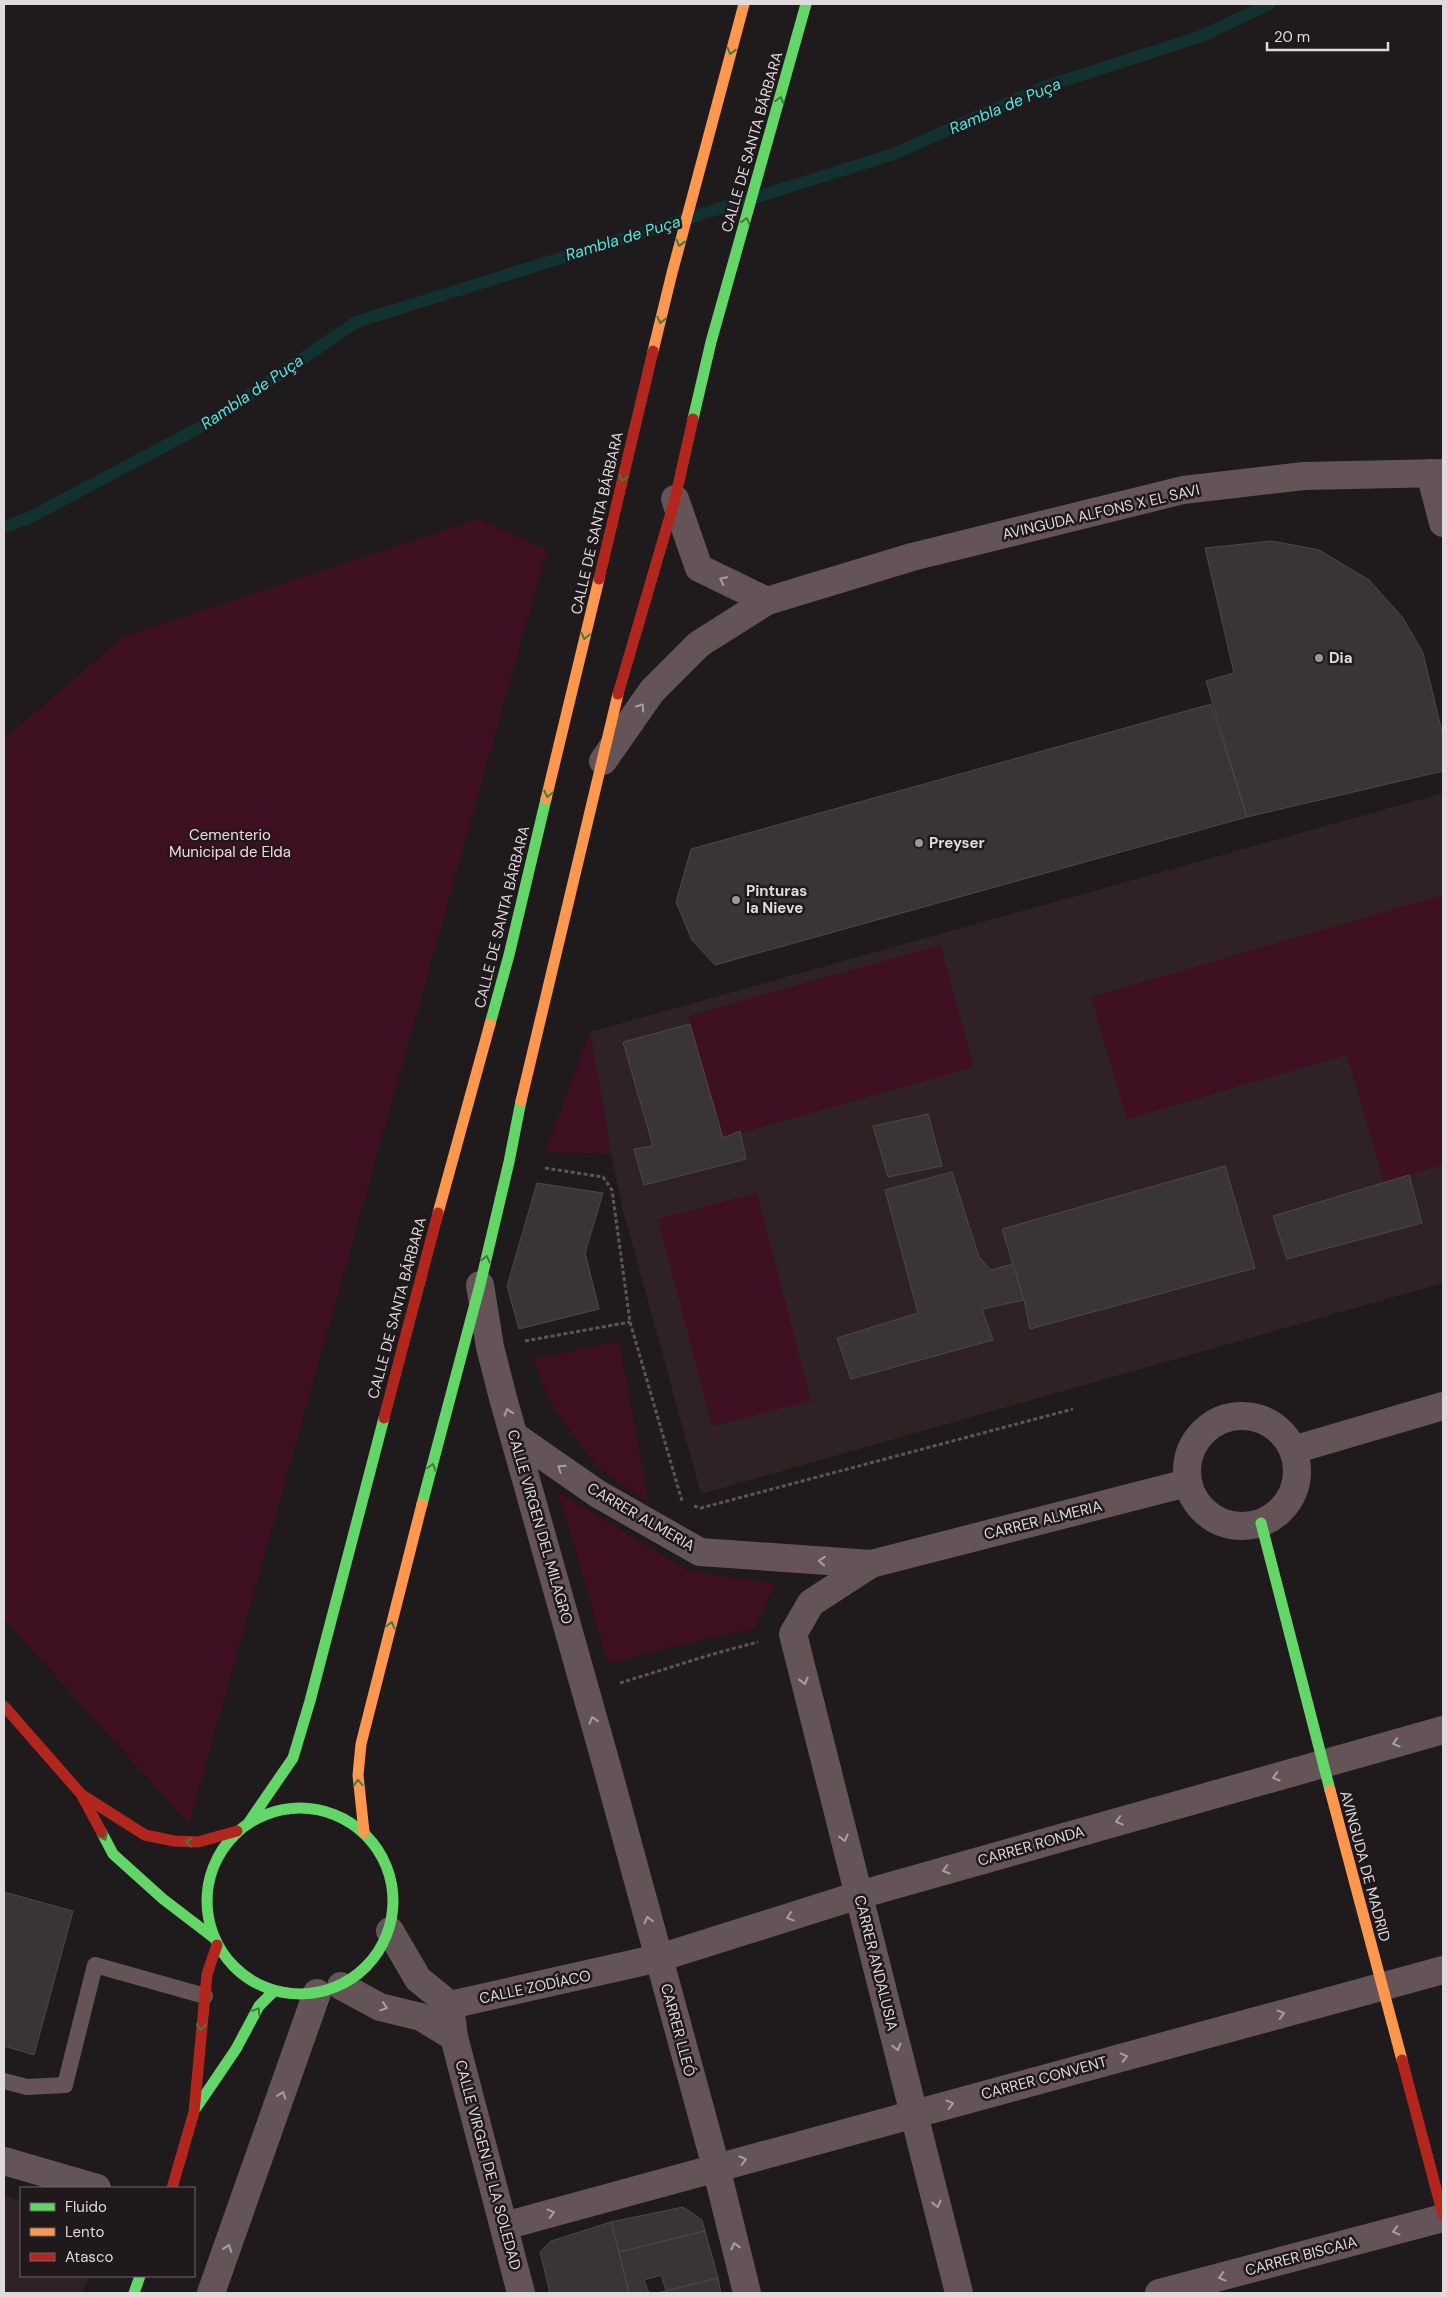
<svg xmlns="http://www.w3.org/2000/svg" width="1447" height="2297" font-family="'DM Sans',sans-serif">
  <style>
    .built { fill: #2e2225 }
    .green { fill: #3e1021 }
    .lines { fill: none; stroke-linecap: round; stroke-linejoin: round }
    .stream { stroke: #123231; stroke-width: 12 }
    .building { fill: #393536; stroke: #4c4849 }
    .path { stroke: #5e5458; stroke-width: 3; stroke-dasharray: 4 2.5; stroke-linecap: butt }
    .lane { stroke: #645458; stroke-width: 16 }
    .street { stroke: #645458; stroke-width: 28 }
    .fast { stroke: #63d668; stroke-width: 11 }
    .slow { stroke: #ff974d; stroke-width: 11 }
    .jam { stroke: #b3261e; stroke-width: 11 }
    .oneway { stroke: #427842 }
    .oneway2 { stroke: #a89ea0 }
    .poi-dot { fill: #9c9798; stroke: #20191b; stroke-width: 2 }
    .labels { text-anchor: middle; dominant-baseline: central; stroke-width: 5; stroke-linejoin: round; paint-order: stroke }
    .street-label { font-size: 15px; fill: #dfdadb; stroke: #20191b }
    .poi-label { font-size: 15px; font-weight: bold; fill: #dfdadb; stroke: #20191b; text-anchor: start }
    .park-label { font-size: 15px; fill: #ffd2dc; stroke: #20191b }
    .water-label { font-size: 16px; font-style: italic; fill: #48eae5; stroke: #20191b }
  </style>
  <rect width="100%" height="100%" fill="#1f1a1c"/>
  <!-- built -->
  <g class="built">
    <path d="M1443,793v490l-742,211 -78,-284 -12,-56 -21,-122z"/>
    <path d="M4,2196l17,4v76h69l-8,17h-78z"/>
  </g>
  <!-- green -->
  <g class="green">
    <path d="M479,519l68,31 -358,1274 -185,-205v-880l119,-102z"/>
    <path d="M1443,895v270l-59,17 -37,-127 -220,64 -36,-122z"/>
    <path d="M940,945l34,122 -251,71 -35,-122z"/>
    <path d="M590,1032l21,122 -66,-2z"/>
    <path d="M757,1193l54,208 -99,25 -54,-207z"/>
    <path d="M619,1341l30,162 -51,-35 -44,-59 -21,-50z"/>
    <path d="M557,1491l132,80 86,13 -19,44 -77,17 -71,19 -35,-124z"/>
  </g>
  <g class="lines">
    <!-- stream -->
    <path class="stream" d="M4,527l25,-9 181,-96 146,-100 538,-168 147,-66 161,-52 67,-32"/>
  </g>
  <!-- building -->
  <g class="building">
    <path d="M1272,541l47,9 50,30 34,38 20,35 20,83v35l-196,46 -41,-136 28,-8 -29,-125z"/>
    <path d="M1211,704l36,113 -532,148 -23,-25 -16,-38 15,-53z"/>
    <path d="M690,1024l33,114 17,-7 6,28 -102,26 -10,-36 19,-3 -30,-104z"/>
    <path d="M928,1114l14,52 -54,11 -15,-51z"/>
    <path d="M1225,1166l30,102 -225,61 -6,-29 -22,-71z"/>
    <path d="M952,1172l27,85 12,13 22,-6 11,36 -42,9 11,31 -142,39 -14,-41 81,-25 -33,-123z"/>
    <path d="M1409,1175l13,48 -135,36 -14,-43z"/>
    <path d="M537,1183l66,10 -18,60 14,56 -80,20 -12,-43z"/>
    <path d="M4,1892l69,19 -39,144 -30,-9z"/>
    <path d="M683,2207l19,13 3,11 -86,21 -8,-30z"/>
    <path d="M611,2222l18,71h-79l-10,-41 11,-11z"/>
    <path d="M705,2231l13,47 -52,13 -5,-16 -17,5 5,13h-20l-10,-41z"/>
    <path d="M718,2278l3,15h-64l9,-2z"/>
  </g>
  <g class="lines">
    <!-- path -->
    <g class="path">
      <path d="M545,1168l58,9 9,13 18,132 52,179"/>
      <path d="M525,1341l105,-19"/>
      <path d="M694,1506l7,2 372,-99"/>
      <path d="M620,1683l93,-29 45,-12"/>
    </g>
    <!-- lane -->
    <path class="lane" d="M4,2081l23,6 38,-2 30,-120 110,31"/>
    <!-- street -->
    <g class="street">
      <path d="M1430,473l13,50"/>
      <path d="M675,499l24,69 68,33"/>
      <path d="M603,761l49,-70 47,-47 68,-43 145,-44 271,-67 121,-14 139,-3"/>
      <path d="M480,1285l10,62 13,51 104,369 109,400 31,126"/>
      <circle cx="1242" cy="1471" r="55"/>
      <path d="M516,1437l82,57 102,58 171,12"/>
      <path d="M1293,1450l150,-44"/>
      <path d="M390,1931l28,48 32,26 4,32 67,256"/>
      <path d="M341,1986l39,21 41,10 33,20"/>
      <path d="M450,2005l209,-47 200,-63 584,-165"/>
      <path d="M4,2161l93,27"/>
      <path d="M504,2226l939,-256"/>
      <path d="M211,2293l106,-300"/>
      <path d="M959,2293l-166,-659 18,-31 60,-39 316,-81"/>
      <path d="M1159,2293l284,-75"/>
    </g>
    <!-- fast -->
    <g class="fast">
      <path d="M693,419l18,-77 95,-338"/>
      <path d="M490,1024l19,-69 37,-156"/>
      <path d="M422,1504l58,-219 29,-123 12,-61"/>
      <path d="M1261,1523l69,267"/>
      <circle cx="300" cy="1901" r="93"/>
      <path d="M249,1822l44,-64 17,-57 74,-283"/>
      <path d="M102,1833l11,21 50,45 51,39"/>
      <path d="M196,2108l40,-59 23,-43 15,-15"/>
      <path d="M134,2293l6,-17"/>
    </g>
    <!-- slow -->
    <g class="slow">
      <path d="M653,351l19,-78 72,-269"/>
      <path d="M546,799l53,-220"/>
      <path d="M521,1101l97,-407"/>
      <path d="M438,1213l52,-189"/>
      <path d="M1330,1790l72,270"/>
      <path d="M364,1832l-6,-57 3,-31 61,-240"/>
    </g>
    <!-- jam -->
    <g class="jam">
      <path d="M599,579l54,-228"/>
      <path d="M618,694l57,-195 18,-80"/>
      <path d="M384,1418l54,-205"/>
      <path d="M4,1706l77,88 21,39"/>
      <path d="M82,1795l63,40 29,6 24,1 39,-11"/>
      <path d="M1402,2060l41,155"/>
      <path d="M172,2188l22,-76 13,-138 10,-29"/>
    </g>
  </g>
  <!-- one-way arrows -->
  <defs><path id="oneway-chevron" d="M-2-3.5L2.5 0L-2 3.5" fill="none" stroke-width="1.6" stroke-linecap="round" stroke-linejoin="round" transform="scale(1.25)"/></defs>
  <g class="oneway">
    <use href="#oneway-chevron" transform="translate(731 51) rotate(105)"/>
    <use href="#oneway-chevron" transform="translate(780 100) rotate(-75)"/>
    <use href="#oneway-chevron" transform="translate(746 221) rotate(-73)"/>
    <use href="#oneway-chevron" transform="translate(680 243) rotate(104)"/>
    <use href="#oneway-chevron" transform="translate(661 320) rotate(103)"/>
    <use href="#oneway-chevron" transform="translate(623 478) rotate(103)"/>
    <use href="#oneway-chevron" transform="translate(585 636) rotate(103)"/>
    <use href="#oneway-chevron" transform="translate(548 794) rotate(103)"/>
    <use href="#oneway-chevron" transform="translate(486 1259) rotate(-76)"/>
    <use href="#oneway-chevron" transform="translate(432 1467) rotate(-75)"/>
    <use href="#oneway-chevron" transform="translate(391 1625) rotate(-75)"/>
    <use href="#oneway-chevron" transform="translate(358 1783) rotate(-94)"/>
    <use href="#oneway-chevron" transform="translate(104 1837) rotate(62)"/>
    <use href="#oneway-chevron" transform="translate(189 1842) rotate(-176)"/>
    <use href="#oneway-chevron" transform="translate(257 2011) rotate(-58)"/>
    <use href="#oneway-chevron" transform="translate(201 2027) rotate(95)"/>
  </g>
  <g class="oneway2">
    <use href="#oneway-chevron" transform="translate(723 580) rotate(-154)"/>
    <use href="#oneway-chevron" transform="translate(641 707) rotate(-55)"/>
    <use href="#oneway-chevron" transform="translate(508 1412) rotate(-107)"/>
    <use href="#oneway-chevron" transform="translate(561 1468) rotate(-146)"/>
    <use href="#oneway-chevron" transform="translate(822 1561) rotate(-176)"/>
    <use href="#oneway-chevron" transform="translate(804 1681) rotate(76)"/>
    <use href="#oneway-chevron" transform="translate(593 1720) rotate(-107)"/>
    <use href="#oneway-chevron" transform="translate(1396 1743) rotate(164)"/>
    <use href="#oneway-chevron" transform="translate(1276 1777) rotate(164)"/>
    <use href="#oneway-chevron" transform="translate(1119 1821) rotate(164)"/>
    <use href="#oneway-chevron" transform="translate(844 1838) rotate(76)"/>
    <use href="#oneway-chevron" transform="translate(946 1870) rotate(164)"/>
    <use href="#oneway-chevron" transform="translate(790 1917) rotate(162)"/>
    <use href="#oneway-chevron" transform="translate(648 1920) rotate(-105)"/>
    <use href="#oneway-chevron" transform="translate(384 2007) rotate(18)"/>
    <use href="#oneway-chevron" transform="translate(1281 2014) rotate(-15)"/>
    <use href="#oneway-chevron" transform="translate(897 2047) rotate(76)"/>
    <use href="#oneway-chevron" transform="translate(1124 2057) rotate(-15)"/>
    <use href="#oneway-chevron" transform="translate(282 2095) rotate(-71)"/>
    <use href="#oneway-chevron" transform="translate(950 2104) rotate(-15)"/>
    <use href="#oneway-chevron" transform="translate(743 2160) rotate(-15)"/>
    <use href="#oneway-chevron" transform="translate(937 2204) rotate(76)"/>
    <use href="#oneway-chevron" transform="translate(551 2213) rotate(-15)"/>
    <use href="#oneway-chevron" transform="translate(1396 2231) rotate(165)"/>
    <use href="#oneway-chevron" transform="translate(735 2246) rotate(-104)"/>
    <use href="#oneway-chevron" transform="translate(228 2248) rotate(-70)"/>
    <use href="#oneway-chevron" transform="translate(1222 2277) rotate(165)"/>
  </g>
  <!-- markers -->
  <g class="poi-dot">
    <circle cx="1319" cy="658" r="5"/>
    <circle cx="919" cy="843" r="5"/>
    <circle cx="736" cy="900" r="5"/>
  </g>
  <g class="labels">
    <!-- street labels -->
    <g class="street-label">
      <text transform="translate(752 142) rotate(-74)">CALLE DE SANTA BÁRBARA</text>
      <text transform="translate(1101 512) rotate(-13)">AVINGUDA ALFONS X EL SAVI</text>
      <text transform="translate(597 523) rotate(-77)">CALLE DE SANTA BÁRBARA</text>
      <text transform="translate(502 917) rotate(-76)">CALLE DE SANTA BÁRBARA</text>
      <text transform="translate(397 1308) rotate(-75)">CALLE DE SANTA BÁRBARA</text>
      <text transform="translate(641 1517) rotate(30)">CARRER ALMERIA</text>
      <text transform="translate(1043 1520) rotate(-14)">CARRER ALMERIA</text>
      <text transform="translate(540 1527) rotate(74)">CALLE VIRGEN DEL MILAGRO</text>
      <text transform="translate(1031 1846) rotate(-16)">CARRER RONDA</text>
      <text transform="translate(1365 1866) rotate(75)">AVINGUDA DE MADRID</text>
      <text transform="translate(876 1963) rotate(76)">CARRER ANDALUSIA</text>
      <text transform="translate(535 1987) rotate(-12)">CALLE ZODÍACO</text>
      <text transform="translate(678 2030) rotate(75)">CARRER LLEÓ</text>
      <text transform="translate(1044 2078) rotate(-15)">CARRER CONVENT</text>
      <text transform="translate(488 2165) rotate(75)">CALLE VIRGEN DE LA SOLEDAD</text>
      <text transform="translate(1301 2256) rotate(-15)">CARRER BISCAIA</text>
    </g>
    <!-- poi labels -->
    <g class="poi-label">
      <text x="1329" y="658">Dia</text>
      <text x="929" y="843">Preyser</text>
      <text x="746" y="891">Pinturas<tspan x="746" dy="17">la Nieve</tspan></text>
    </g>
    <!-- park labels -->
    <g class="park-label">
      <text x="230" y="835">Cementerio<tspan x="230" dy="17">Municipal de Elda</tspan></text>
    </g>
    <!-- water labels -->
    <g class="water-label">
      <text transform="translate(1005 106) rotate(-23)">Rambla de Puça</text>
      <text transform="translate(623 238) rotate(-17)">Rambla de Puça</text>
      <text transform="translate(252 392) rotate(-34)">Rambla de Puça</text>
    </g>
  </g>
  <!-- border -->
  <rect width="1447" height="2297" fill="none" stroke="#dfdadb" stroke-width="10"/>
  <!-- legend -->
  <rect x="20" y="2187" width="175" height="90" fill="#20191b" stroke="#6c6668"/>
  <rect x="30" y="2203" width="25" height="8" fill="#63d668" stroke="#6c6668"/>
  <text x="65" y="2212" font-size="15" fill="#dfdadb">Fluido</text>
  <rect x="30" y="2228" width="25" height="8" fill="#ff974d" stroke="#6c6668"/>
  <text x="65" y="2237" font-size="15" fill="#dfdadb">Lento</text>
  <rect x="30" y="2253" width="25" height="8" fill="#b3261e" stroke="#6c6668"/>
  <text x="65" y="2262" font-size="15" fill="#dfdadb">Atasco</text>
  <!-- scale -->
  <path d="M1267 42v8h121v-8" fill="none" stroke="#dfdadb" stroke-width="2.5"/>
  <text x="1274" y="42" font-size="15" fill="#dfdadb" stroke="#20191b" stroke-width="4" paint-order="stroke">20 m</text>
</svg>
